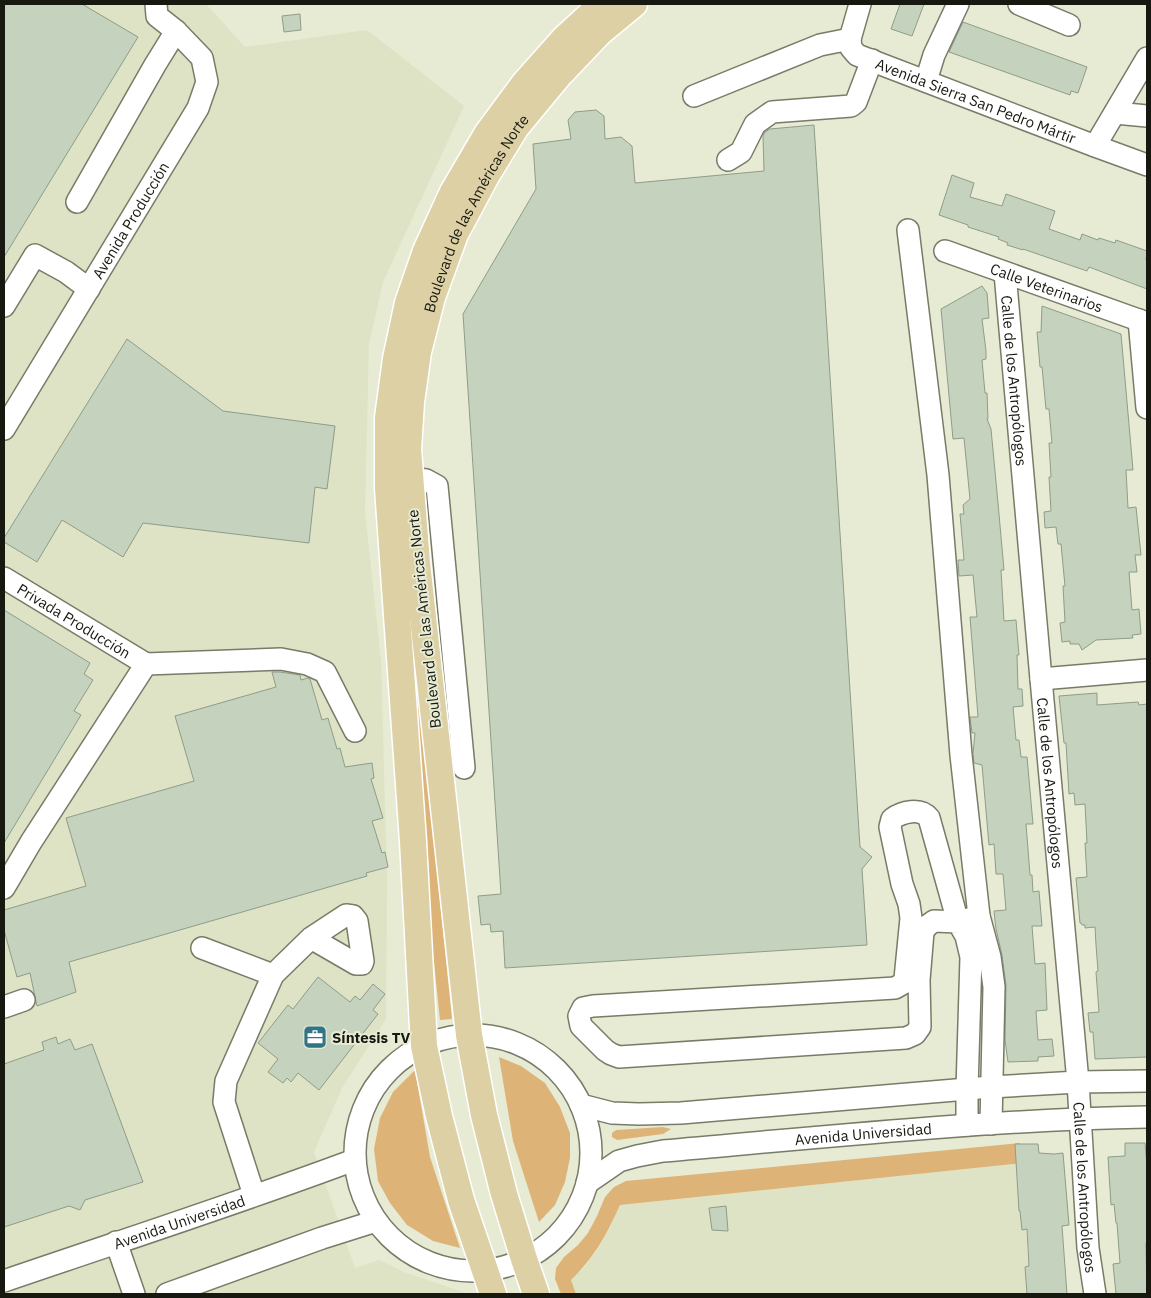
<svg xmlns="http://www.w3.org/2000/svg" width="1151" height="1298" font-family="'IBM Plex Sans',sans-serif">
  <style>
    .built { fill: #dde3c4 }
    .green { fill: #ddb378 }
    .building { fill: #c4d2be; stroke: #8f9c89 }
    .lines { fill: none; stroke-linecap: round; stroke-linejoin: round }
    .minor-casing { stroke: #787b67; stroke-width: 24 }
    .major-casing { stroke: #fff; stroke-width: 29 }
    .minor { stroke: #fff; stroke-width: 21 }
    .major { stroke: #dcd0a4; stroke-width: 26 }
    .labels { text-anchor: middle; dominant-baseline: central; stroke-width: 4; stroke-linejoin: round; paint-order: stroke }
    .street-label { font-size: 15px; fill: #171910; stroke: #e7ebd4 }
    .poi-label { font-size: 15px; font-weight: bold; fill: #171910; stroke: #e7ebd4; text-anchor: start }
  </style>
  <rect width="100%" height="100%" fill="#e7ebd4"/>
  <!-- built -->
  <g class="built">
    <path d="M4,4h199l4,1 38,42 122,-17 97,76 -81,176 -14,62 -4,167 16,150 6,216 -1,142 -44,69 -28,64 41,116 24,-8 25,12 65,22h-465z"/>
    <path d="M1022,1163l8,131h-454l-5,-14 15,-15 12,-16 12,-21 10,-23z"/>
  </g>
  <!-- green -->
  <g class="green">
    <path d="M406,566l46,453 -12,1 -17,-164z"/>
    <path d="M499,1057l22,9 24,17 15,24 10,26v25l-5,24 -10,23 -16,17 -26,-81z"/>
    <path d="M415,1070l15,87 30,91 -27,-7 -26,-16 -17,-22 -12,-22 -4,-32 6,-31 13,-26z"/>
    <path d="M663,1127l8,2 -8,5 -46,6 -5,-3v-4l4,-3z"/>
    <path d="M1020,1143l2,20 -402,42c-14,31 -24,50 -49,75l5,14h-15l-6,-15 1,-11 8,-11 14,-12 10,-12 9,-17 8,-19 9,-10 12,-6z"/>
  </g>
  <!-- building -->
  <g class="building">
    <path d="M4,4h78l56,33 -134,220z"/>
    <path d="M900,4h24l-12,32 -21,-7z"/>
    <path d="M300,14l1,16 -17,2 -2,-16z"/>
    <path d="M963,22l124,45 -9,26 -7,-2 -1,4 -121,-43z"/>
    <path d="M596,110l8,6 1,23 16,-2 11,9 3,37 129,-12 -1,-35 2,-4 5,-3 44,-4 46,722 12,10 -10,12 5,76 -362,23 -2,-37 -12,1 -1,-8 -9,1 -3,-29 23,-2 -38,-580 73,-125 -3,-45 38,-5 -3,-19 7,-8z"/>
    <path d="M952,175l22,8 -4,14 32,9 4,-12 49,17 -6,18 31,11 2,-6 16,6 1,-2 16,5 1,-3 31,11 -1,9h1v29l-58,-22 -2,4 -64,-22v1l-16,-5 1,-2 -10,-4 1,-2 -31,-10v-2l-29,-10z"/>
    <path d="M982,286l5,7 2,25 -7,1 4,32v8l-4,1 3,33h2l1,26h-1l4,10 7,74 6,67h-3l3,51 12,-1 3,35h-2l1,34h4l1,17 -10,1 3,33h3l2,17h6l6,67h-7l4,51h2l1,17 6,-1 3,35h-10l3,38 10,-1 2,47 -11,1 2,29 14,-1 2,17 -16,1v4l-30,1 -3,-22 1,-55 -4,-30 -6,-26 -2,-18 12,-1 -3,-36h-7l-2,-30 -5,1 -7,-80 -8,-2 -1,-9 2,-21h-3l-2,-16h8l-8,-100h7l-4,-42 -14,1 -1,-16h6l-4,-46h4l-1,-9 7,-6 -6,-61 -11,1 -12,-130z"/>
    <path d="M1042,306l79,28 12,136h-7l2,38 8,-1 5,48h-6l2,17h-8l3,38 7,-1 2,25 -9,1 1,3 -37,2 -14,10 -3,-6h-9v-3l-8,1 -2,-19 5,-1 -2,-36h2l-4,-42h-3l-2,-17 -11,1 -1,-16 7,-1 -2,-34h2l-2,-34h3l-3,-34h-3l-4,-42h-2l-3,-35h4z"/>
    <path d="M127,339l96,72 112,15 -8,63 -12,-2 -6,56 -166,-20 -20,34 -61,-37 -25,42 -33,-20v-4z"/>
    <path d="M4,610l86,53 -6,11 9,6 -19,31 7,4 -77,128z"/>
    <path d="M272,672h8l20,3 1,5 7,-2 2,1 12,41 6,-2 9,31 3,-1 5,19 27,-4 2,15 -3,1 12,39 -11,3 10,32 3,-1 3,15 -22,6 1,3 -298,86 7,30 -39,14 -7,-33 -13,4 -13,-47v-20l82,-24 -20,-68 128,-37 -19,-65 101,-29z"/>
    <path d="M1097,693v12l41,-3 1,3 8,-1v353l-52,2 -2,-27h-3l-2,-19 11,-1 -3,-40 2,-1 -2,-26 -1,-18 -10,1v-3h-3l-1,-2h-1l-4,-45 11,-1 -2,-34h2l-2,-39 -10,1 -1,-12 -5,1 -3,-51h-2l-5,-47z"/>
    <path d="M318,977l32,25 5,-6 5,4 13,-16 12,10 -12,16 5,4 -59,76 -21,-17 -7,9 -4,-4 -4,5 -15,-11 10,-13 -20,-16 30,-38 5,4z"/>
    <path d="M56,1037l2,7 12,-5 5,11 17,-6 51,138 -58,18 -5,10 -11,-4 -65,21v-163l40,-14 -2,-8z"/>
    <path d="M1125,1143h20l2,23v77h-1l1,51h-31l-3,-30 7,-1 -3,-40h-1l-2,-19 -3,1 -3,-48 17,-1z"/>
    <path d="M1015,1144h23l1,9 15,1 9,-1 6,72 -7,1 5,68h-40l-2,-27 4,-1 -2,-37 -5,1 -2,-19h-1z"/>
    <path d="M726,1206l2,25 -16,-1 -3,-22z"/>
  </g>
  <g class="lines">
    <!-- minor casing -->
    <g class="minor-casing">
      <g id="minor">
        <path id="s1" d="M860,4l-10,35 1,9 6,7 238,91 52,19"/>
        <path d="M1019,4l50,21"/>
        <path d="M926,81l8,-26 24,-51"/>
        <path d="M694,96l126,-51 30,-6"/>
        <path d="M1115,113l32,3"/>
        <path d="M1095,146l52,-88"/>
        <path d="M728,160l13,-8 14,-28 17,-12 79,-6 5,-4 16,-42"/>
        <path d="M77,202l78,-137 21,-34"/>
        <path d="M908,230l30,245 23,280 18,161 11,41 4,30 -3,137"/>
        <path id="s2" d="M945,251l202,72"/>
        <path id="s3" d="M1005,273l36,406 37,403 10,166 7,46"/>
        <path d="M4,306l31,-51 31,17 23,17"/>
        <path d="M1139,320l8,88"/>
        <path id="s4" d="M4,429l194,-321 9,-26 -5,-24 -26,-27 -19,-15 -1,-12"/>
        <path d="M410,478l16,2 11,6 27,282"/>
        <path id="s5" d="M4,578l142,86"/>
        <path d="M146,664l135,-5 26,5 18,8 30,59"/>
        <path d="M1041,679l106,-9"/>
        <path d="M4,888l27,-46 115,-178"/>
        <path d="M202,948l71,27"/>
        <path d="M4,1007l20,-7"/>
        <circle cx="473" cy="1153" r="118"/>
        <path d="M581,1105l31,8 27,1 42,-1 310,-26 87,-5 69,-1"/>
        <path d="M967,1125v-36l4,-132 -5,-21 -8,-14 -29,-104c-9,-11 -27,-6 -37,1l-2,8 12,57 7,20 2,14 -6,61 -3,5 -7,4 -302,18 -10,2 -4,8 2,10 24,24 6,4 8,3 287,-19 9,-4 5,-7 -1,-47 4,-48 4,-6 7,-5 24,1 21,-6"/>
        <path id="s6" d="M587,1183l32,-22 18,-5 26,-5c161,-14 322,-31 484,-34"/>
        <path d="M254,1195l-30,-93 2,-21 47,-106 38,-37 35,-23 7,1 4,5 6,40 -1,3h-6l-45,-26"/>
        <path d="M116,1242l18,52"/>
        <path id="s7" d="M4,1281c117,-40 235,-78 350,-121"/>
        <path d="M167,1294l155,-56 54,-17"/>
      </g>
    </g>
    <!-- major casing -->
    <g class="major-casing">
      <g id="major">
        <path d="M493,1294l-32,-94 -22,-84 -15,-70 -11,-205 -25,-353v-70l8,-59 12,-56 18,-52 27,-59 34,-58 37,-50 41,-46 37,-34"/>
        <path id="s8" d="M536,1294l-12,-35 -20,-65 -20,-79 -15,-80 -52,-472 -9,-114 3,-47 7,-50 14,-55 23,-63 31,-58 30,-49 43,-52 41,-43 34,-28"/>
      </g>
    </g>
    <!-- minor -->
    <use href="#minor" class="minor"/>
    <!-- major -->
    <use href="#major" class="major"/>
  </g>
  <!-- icons -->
  <defs>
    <g id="office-square" transform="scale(1.25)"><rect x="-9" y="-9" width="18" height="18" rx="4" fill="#317485" stroke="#e7ebd4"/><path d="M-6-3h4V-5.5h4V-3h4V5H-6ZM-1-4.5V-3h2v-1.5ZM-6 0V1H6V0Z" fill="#fff"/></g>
  </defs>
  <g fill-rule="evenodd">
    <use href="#office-square" x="315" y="1037"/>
  </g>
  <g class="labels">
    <!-- street labels -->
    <g class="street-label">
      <text stroke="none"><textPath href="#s1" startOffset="182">Avenida Sierra San Pedro Mártir</textPath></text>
      <text stroke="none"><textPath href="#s8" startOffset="1106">Boulevard de las Américas Norte</textPath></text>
      <text stroke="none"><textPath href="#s4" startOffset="244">Avenida Producción</textPath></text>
      <text stroke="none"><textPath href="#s2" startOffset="108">Calle Veterinarios</textPath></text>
      <text stroke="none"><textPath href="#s3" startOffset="108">Calle de los Antropólogos</textPath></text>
      <text transform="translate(424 619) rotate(-96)">Boulevard de las Américas Norte</text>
      <text stroke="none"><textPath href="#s5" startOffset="82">Privada Producción</textPath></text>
      <text stroke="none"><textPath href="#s3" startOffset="512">Calle de los Antropólogos</textPath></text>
      <text stroke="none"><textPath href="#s6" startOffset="285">Avenida Universidad</textPath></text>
      <text stroke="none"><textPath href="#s3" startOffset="918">Calle de los Antropólogos</textPath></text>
      <text stroke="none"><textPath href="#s7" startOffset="185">Avenida Universidad</textPath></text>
    </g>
    <!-- poi labels -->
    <g class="poi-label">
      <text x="332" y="1037">Síntesis TV</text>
    </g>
  </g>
  <!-- border -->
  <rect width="1151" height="1298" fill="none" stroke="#171910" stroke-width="10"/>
</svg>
